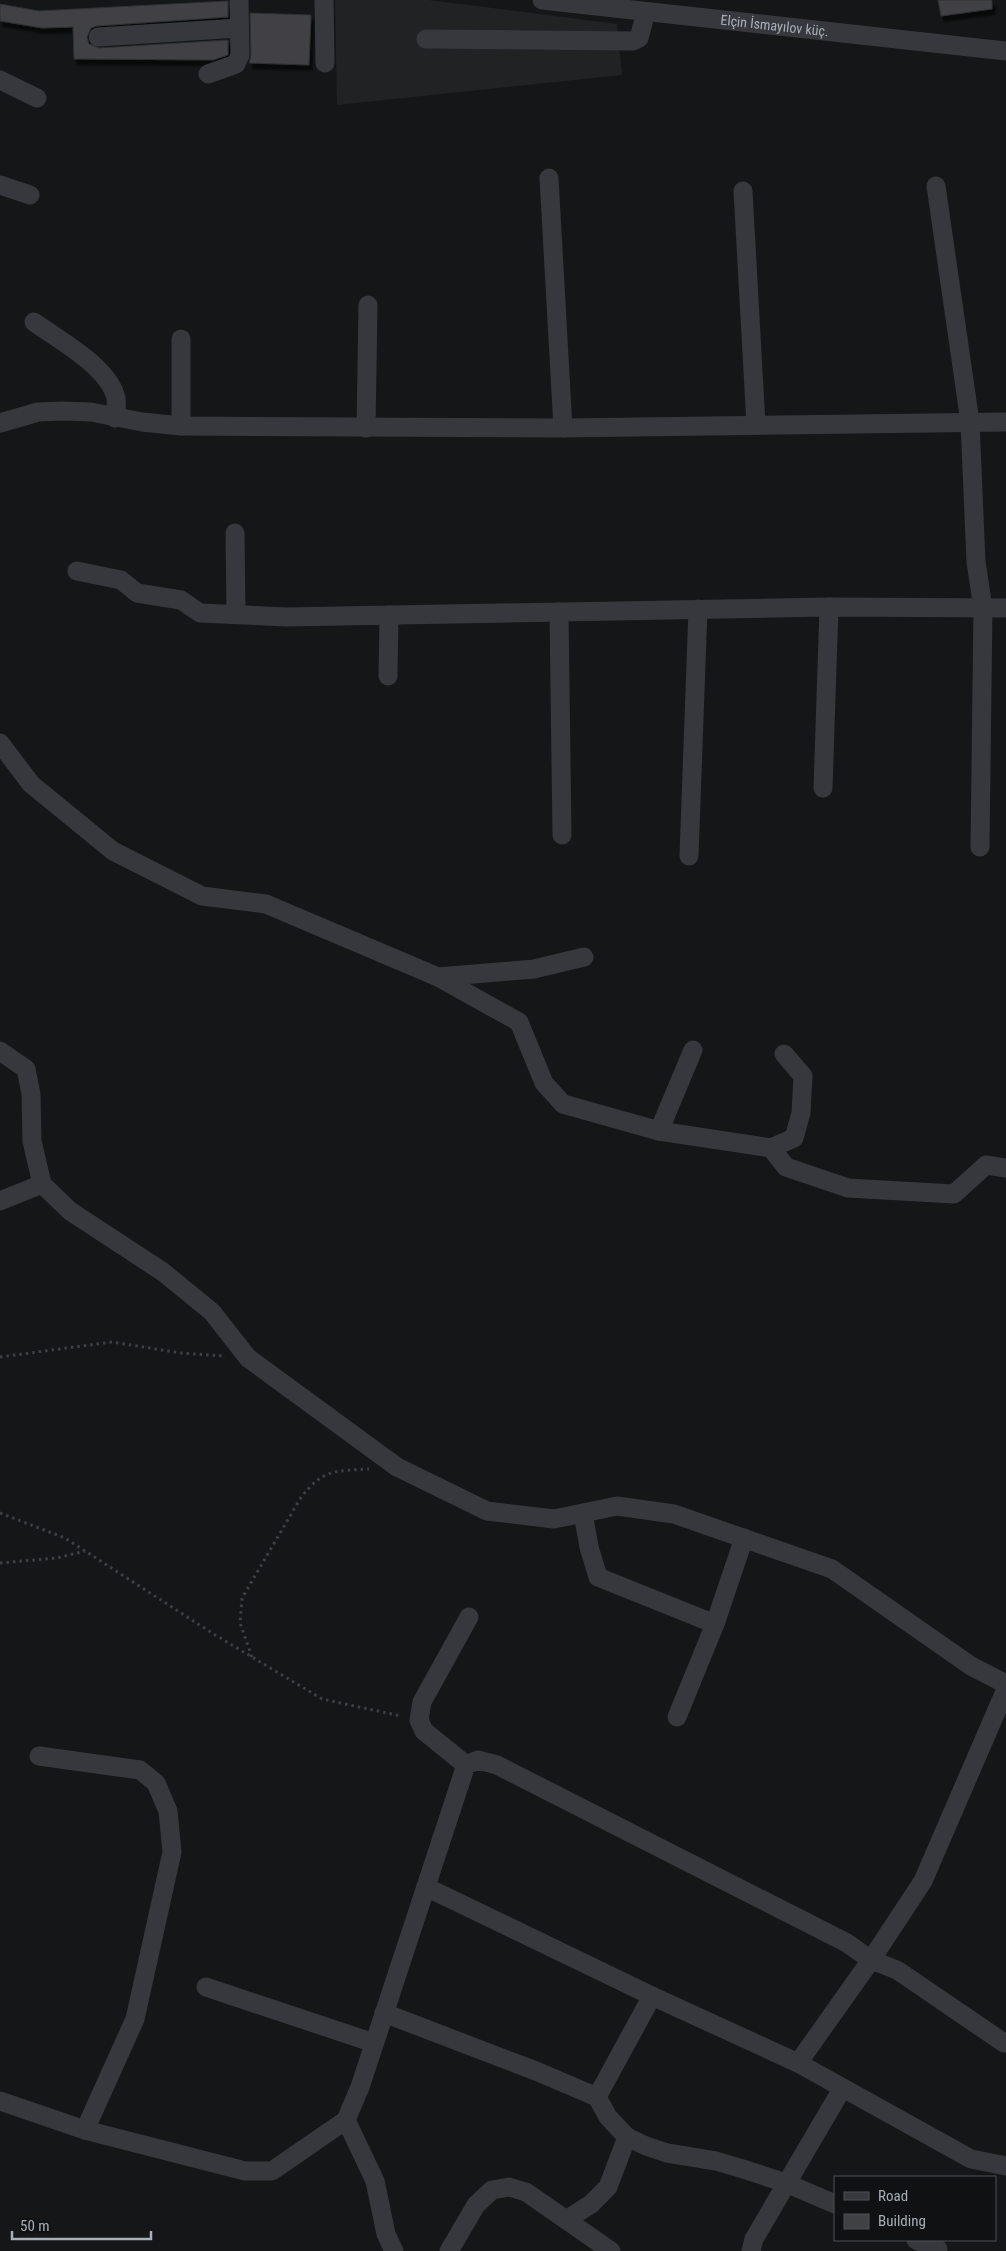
<svg xmlns="http://www.w3.org/2000/svg" width="1006" height="2251" font-family="'Roboto Condensed',sans-serif">
  <style>
    .built { fill: #212224 }
    .building { fill: #3f4145; stroke: #2f3034; filter: url(#shadow) }
    .lines { fill: none; stroke-linecap: round; stroke-linejoin: round }
    .path { stroke: #3c4044; stroke-width: 3; stroke-dasharray: 2.5 4; stroke-linecap: butt }
    .minor { stroke: #36383d; stroke-width: 19 }
    .labels { text-anchor: middle; dominant-baseline: central; stroke-width: 4; stroke-linejoin: round; paint-order: stroke }
    .street-label { font-size: 14px; fill: #a6b0b9; stroke: #101112 }
  </style>
  <defs>
    <filter id="shadow"><feDropShadow dx="3" dy="5.5" stdDeviation="1" flood-color="#0009"/></filter>
  </defs>
  <rect width="100%" height="100%" fill="#151617"/>
  <!-- built -->
  <path class="built" d="M335,0h94l188,24 5,51 -285,30z"/>
  <!-- building -->
  <g class="building">
    <path d="M938,0h54v9l-51,7z"/>
    <path d="M228,1v16l-131,9 -6,2 -4,9 2,7 10,4 129,-8v15l-15,5 -139,-1 -1,-32 -31,1 -42,-7v-17l39,7z"/>
    <path d="M250,13l61,2 -2,50 -60,-2 2,-8z"/>
  </g>
  <g class="lines">
    <!-- path -->
    <g class="path">
      <path d="M0,1357l112,-15 69,11 41,3"/>
      <path d="M0,1513l65,25 147,95 110,66 79,17"/>
      <path d="M0,1563l57,-5 28,-7"/>
      <path d="M252,1657l-12,-34 2,-25 58,-99c22,-30 35,-28 69,-30"/>
    </g>
    <!-- minor -->
    <g class="minor">
      <path d="M324,0l1,63"/>
      <path id="s1" d="M542,0l464,51"/>
      <path d="M98,37l141,-9"/>
      <path d="M426,39l207,2 6,-3 7,-26"/>
      <path d="M208,74l28,-10 4,-9 -1,-55"/>
      <path d="M0,80l37,18"/>
      <path d="M549,178l14,250"/>
      <path d="M0,185l30,10"/>
      <path d="M936,186l34,236 6,140 7,46 -3,239"/>
      <path d="M743,191l13,234"/>
      <path d="M34,322c25,18 75,45 82,76 1,6 0,13 -1,20"/>
      <path d="M0,423l38,-11 24,-1 29,1 51,10 39,4 382,2 443,-6"/>
      <path d="M181,426v-87"/>
      <path d="M366,428l2,-123"/>
      <path d="M235,533l1,81"/>
      <path d="M77,571l44,9 16,13 44,7 19,13 86,4 543,-10 177,1"/>
      <path d="M559,612l3,223"/>
      <path d="M388,676l1,-61"/>
      <path d="M0,743l31,41 82,67 89,45 64,8 172,73 81,45 25,61 19,21 96,27 34,-81"/>
      <path d="M823,788l6,-181"/>
      <path d="M689,856l9,-247"/>
      <path d="M438,977l96,-8 50,-12"/>
      <path d="M0,1051l26,18 5,25 1,47 10,43 28,27 93,61 49,40 36,46 149,109 90,44 67,8 63,-13 57,8 158,55 139,97 35,18"/>
      <path d="M659,1131l112,17 15,19 62,21 106,6 32,-29 20,3"/>
      <path d="M771,1148l23,-10 7,-25 2,-37 -19,-22"/>
      <path d="M0,1201l42,-17"/>
      <path d="M583,1513l6,34 9,30 117,47"/>
      <path d="M677,1717l38,-93 29,-86"/>
      <path d="M39,1756l101,14 16,13 12,28 4,41 -37,167 -50,111"/>
      <path d="M466,1765l-42,-34 -5,-11 3,-18 47,-85"/>
      <path d="M426,1887l226,109 146,67 173,96 35,7"/>
      <path d="M206,1987l168,56"/>
      <path d="M384,2013l152,58 61,26 11,20 19,20 19,9 21,7 49,8 27,8 43,14 49,21"/>
      <path d="M1004,2043l-107,-73 -26,-10 52,-79 83,-192"/>
      <path d="M597,2097l55,-101"/>
      <path d="M0,2101l85,29 160,41h27l74,-51 14,-33 106,-322 12,-5 19,5 350,178 24,17 -73,103"/>
      <path d="M346,2120l29,61 11,53 8,17"/>
      <path d="M566,2220l25,-16 17,-17 19,-50"/>
      <path d="M916,2240l22,9"/>
      <path d="M449,2251l27,-46 16,-15 17,-3 17,5 85,59"/>
      <path d="M751,2251l3,-12 88,-150"/>
    </g>
  </g>
  <g class="labels">
    <!-- street labels -->
    <g class="street-label">
      <text stroke="none"><textPath href="#s1" startOffset="234">Elçin İsmayılov küç.</textPath></text>
    </g>
  </g>
  <!-- legend -->
  <rect x="834" y="2176" width="162" height="65" fill="#101112" stroke="#4c5155"/>
  <rect x="844" y="2192" width="25" height="8" fill="#36383d" stroke="#4c5155"/>
  <text x="878" y="2201" font-size="15" fill="#a6b0b9">Road</text>
  <rect x="844" y="2214" width="25" height="15" fill="#3f4145" stroke="#4c5155"/>
  <text x="878" y="2226" font-size="15" fill="#a6b0b9">Building</text>
  <!-- scale -->
  <path d="M12 2231v8h139v-8" fill="none" stroke="#a6b0b9" stroke-width="2.5"/>
  <text x="20" y="2231" font-size="15" fill="#a6b0b9" stroke="#101112" stroke-width="4" paint-order="stroke">50 m</text>
</svg>
